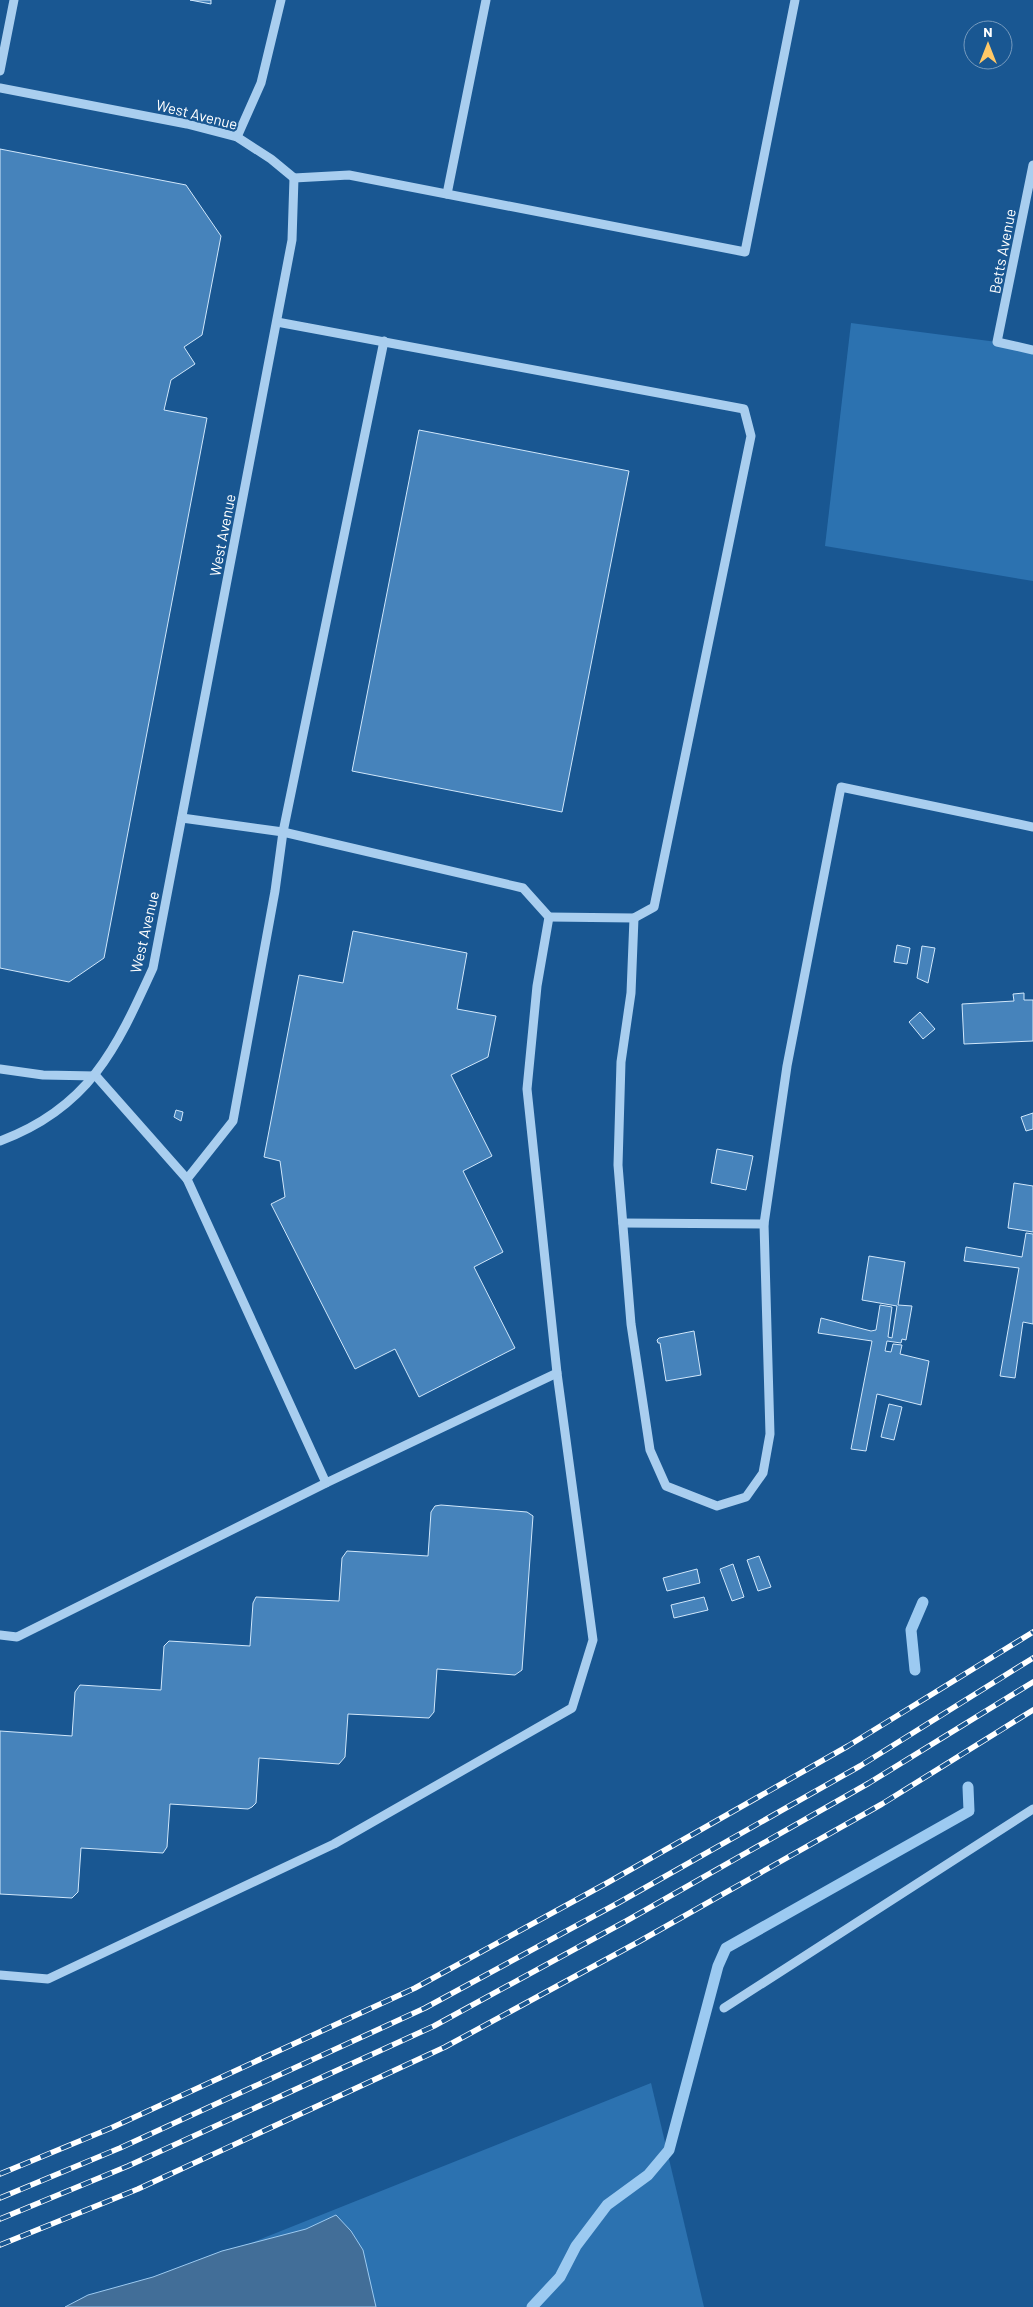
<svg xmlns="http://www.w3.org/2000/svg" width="1033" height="2307" font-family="Barlow,sans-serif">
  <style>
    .green { fill: #2c72b0 }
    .water { fill: #426e98; stroke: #9ccaf1 }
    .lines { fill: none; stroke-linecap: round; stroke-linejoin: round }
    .stream { stroke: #9ccaf1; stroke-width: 11 }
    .building { fill: #4683bb; stroke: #d0e7fb }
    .minor { stroke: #a9ceef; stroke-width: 9 }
    .rail-casing { stroke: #fff; stroke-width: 5.5 }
    .rail { stroke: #195792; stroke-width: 4; stroke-dasharray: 11; stroke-linecap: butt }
    .labels { text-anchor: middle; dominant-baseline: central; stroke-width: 4; stroke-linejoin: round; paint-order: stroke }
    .street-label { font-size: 15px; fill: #fff; stroke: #195792 }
  </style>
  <rect width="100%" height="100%" fill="#195792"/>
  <!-- green -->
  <g class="green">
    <path d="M851,323l146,19 36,8v231l-208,-35z"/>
    <path d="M651,2083l53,224h-613z"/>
  </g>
  <!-- water -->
  <path class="water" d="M336,2215l15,16 12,19 13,57h-311l23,-12 65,-18 69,-26 84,-22z"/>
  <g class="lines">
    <!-- stream -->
    <g class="stream">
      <path d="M915,1670l-4,-40 12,-28"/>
      <path d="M532,2307l28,-30 16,-31 31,-41 41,-30 21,-25 49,-184 8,-18 243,-137 -1,-24"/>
    </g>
  </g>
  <!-- building -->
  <g class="building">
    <path d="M190,0h21v4z"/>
    <path d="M0,149l186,36 35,51 -19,99 -18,12 11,17 -24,16 -7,30 43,8 -103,540 -35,24 -69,-14z"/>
    <path d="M419,430l210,41 -67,341 -210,-41z"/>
    <path d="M353,931l114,22 -10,56 39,7 -8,41 -37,18 41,81 -29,15 40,81 -29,15 41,81 -96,49 -24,-48 -40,20 -84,-165 14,-7 -5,-36 -16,-4 35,-182 44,8z"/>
    <path d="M897,945l13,3 -3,16 -13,-2z"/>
    <path d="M922,946l13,2 -7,35 -11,-5z"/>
    <path d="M1024,993v7h9v41l-69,3 -2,-40 52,-3 -1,-7z"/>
    <path d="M920,1012l15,17 -12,10 -14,-17z"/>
    <path d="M176,1110l7,2 -2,9 -7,-4z"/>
    <path d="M1033,1113v16l-7,2 -5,-14z"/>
    <path d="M717,1149l36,7 -7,34 -35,-7z"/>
    <path d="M1014,1183l19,3v46l-25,-4z"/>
    <path d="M1026,1233l7,1v90l-10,-2 -8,56 -15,-2 19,-108 -55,-7 2,-14 56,10z"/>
    <path d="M869,1256l36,6 -7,43 14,1 -6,34 -4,-1 -1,4 -14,-2 -2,10 6,1 2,-8 9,1 -2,9 29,7 -8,44 -44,-11 -11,57 -15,-2 21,-108 -54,-8 3,-15 50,13 5,-1 4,-25 12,2 -4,30 4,1 5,-32 -35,-6z"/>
    <path d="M694,1331l7,44 -35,6 -6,-38h-2l-1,-3 2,-2z"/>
    <path d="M889,1404l13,3 -8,33 -13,-3z"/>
    <path d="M441,1505l86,7 6,4 -11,154 -7,5 -78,-6 -3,43 -5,6 -81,-4 -3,43 -6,7 -80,-6 -3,45 -4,4 -4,2 -78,-5 -3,43 -4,6 -82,-5 -3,44 -6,6 -72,-4v-163l72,5 3,-44 5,-7 81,5 3,-44 5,-5 81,5 3,-43 3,-6 83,4 3,-43 5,-7 81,5 3,-44 4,-6z"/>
    <path d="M759,1556l12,31 -13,4 -11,-31z"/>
    <path d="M733,1564l11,33 -12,4 -12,-32z"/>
    <path d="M697,1569l3,14 -33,8 -4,-13z"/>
    <path d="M704,1597l4,13 -34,8 -3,-13z"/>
  </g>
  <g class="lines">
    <!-- minor -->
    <g class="minor">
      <path d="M0,71l14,-71"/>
      <path d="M0,88l187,36 50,13 34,22 23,19"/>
      <path d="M237,137l24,-54 20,-83"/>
      <path d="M1033,165l-36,177 36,8"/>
      <path d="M294,178l55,-3 396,77 50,-252"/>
      <path d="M447,194l39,-194"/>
      <path d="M277,322l467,87 7,27 -97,471 -20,11 -85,-1"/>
      <path d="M634,918l-3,75 -10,69 -3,103 13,159 19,126 16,36 51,20 29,-9 17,-24 7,-39 -6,-210 23,-158 54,-279 192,40"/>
      <path d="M0,1069l43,6 53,1 91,103 46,-58 42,-230 8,-59 101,-491"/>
      <path d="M0,1141c89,-33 116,-92 153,-173l139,-728 2,-62"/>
      <path d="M187,1179l139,304 231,-110"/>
      <path d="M623,1223l141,1"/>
      <path d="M0,1635l17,2 309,-154"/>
      <path d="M0,1975l48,4 286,-135 238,-136 21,-68 -36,-267 -30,-284 10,-103 12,-69 -26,-29 -240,-56 -101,-14"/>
      <path d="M724,2008l309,-199"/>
    </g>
    <!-- rail casing -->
    <g class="rail-casing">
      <g id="rail">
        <path d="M0,2174l111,-46 304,-140 192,-105 241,-137 185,-114"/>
        <path d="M0,2198l120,-50 305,-140 193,-105 242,-137 173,-108"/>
        <path d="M0,2219l128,-53 306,-140 194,-106 241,-137 164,-101"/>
        <path d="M0,2245l138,-56 307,-142 195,-106 242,-137 151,-94"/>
      </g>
    </g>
    <!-- rail -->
    <use href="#rail" class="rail"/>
  </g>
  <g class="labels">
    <!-- street labels -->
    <g class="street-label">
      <text transform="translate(197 114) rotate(14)">West Avenue</text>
      <text transform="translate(1002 251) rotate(-79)">Betts Avenue</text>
      <text transform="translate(222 535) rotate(-79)">West Avenue</text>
      <text transform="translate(144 932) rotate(-77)">West Avenue</text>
    </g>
  </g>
  <!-- north arrow -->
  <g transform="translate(988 45)"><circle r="24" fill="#195792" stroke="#759abe"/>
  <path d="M0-4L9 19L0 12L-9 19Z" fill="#ffc867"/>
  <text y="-8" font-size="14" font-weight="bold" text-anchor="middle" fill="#ffffff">N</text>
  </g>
</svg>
